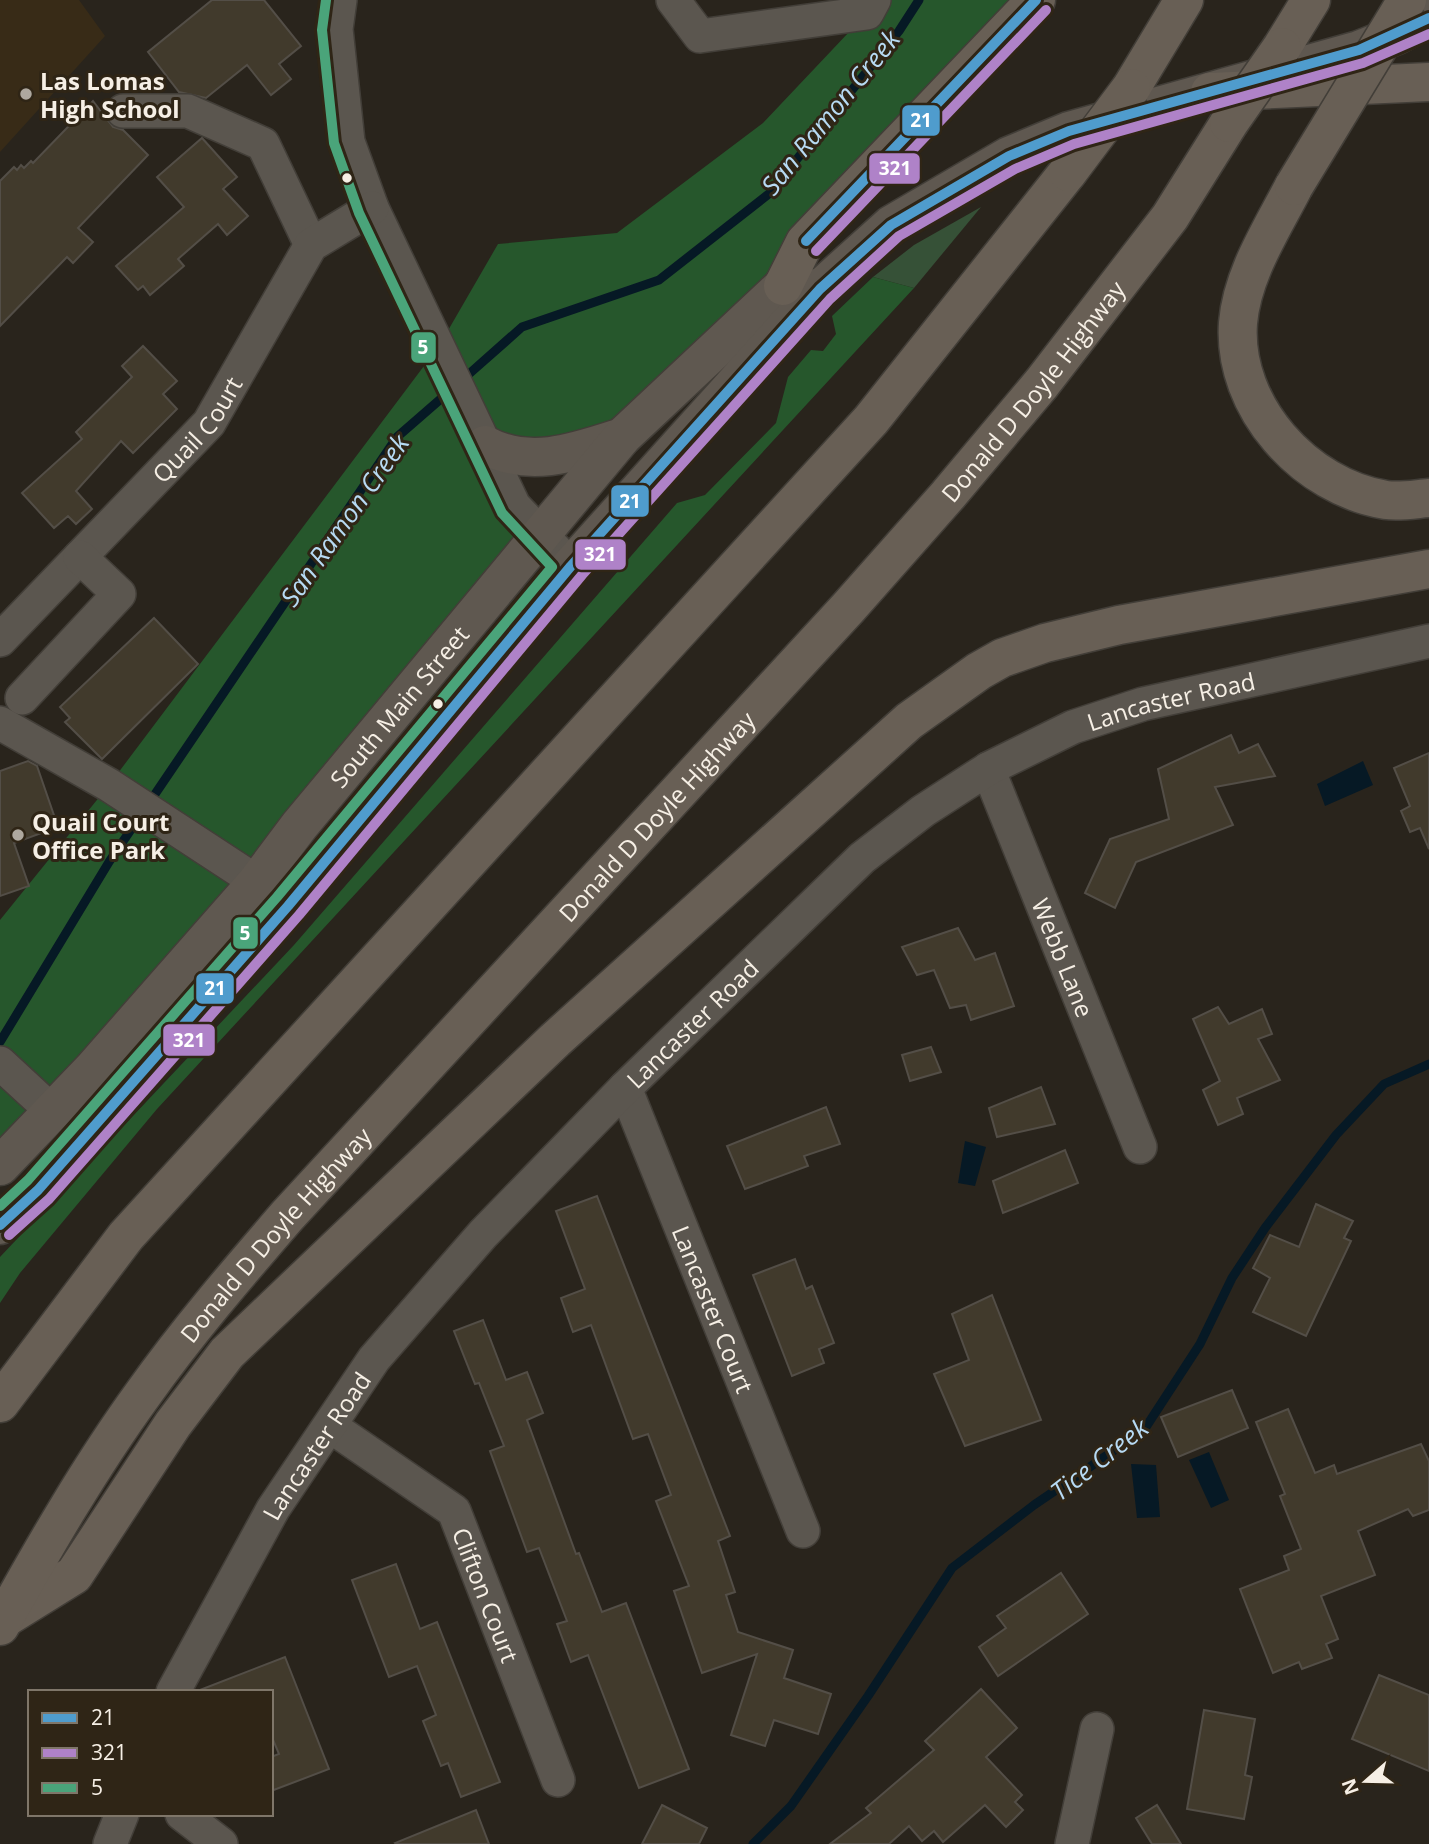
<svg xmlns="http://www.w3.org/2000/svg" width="1429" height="1844" font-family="'Open Sans',sans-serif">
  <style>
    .built { fill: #382b17 }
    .green { fill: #365137 }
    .forest { fill: #26572c }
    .water { fill: #061925 }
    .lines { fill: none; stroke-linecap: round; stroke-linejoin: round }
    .stream { stroke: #061925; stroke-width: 9 }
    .building { fill: #413a2c; stroke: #534e47; stroke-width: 2 }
    .minor-casing { stroke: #423e38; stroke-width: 36 }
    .major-casing { stroke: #423e38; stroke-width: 41 }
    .highway-casing { stroke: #423e38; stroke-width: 41 }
    .minor { stroke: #5b564f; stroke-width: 33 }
    .major { stroke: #5f5850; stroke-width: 38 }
    .highway { stroke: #685f55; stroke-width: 38 }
    .highway-bridge-casing { stroke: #423e38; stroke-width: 41; stroke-linecap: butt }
    .highway-bridge { stroke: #685f55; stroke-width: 38 }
    .bus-1-casing { stroke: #2f2516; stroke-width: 16 }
    .bus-2-casing { stroke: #2f2516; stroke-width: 16 }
    .bus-3-casing { stroke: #2f2516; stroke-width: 16 }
    .bus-1 { stroke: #4f9ccd; stroke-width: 10 }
    .bus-2 { stroke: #af82c8; stroke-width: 10 }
    .bus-3 { stroke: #4aa47a; stroke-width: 10 }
    .poi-dot { fill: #aea89f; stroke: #2f2516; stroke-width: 2.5 }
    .bus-dot { fill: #f6efe5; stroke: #2f2516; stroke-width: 2.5 }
    .labels { text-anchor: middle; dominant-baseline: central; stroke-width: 6; stroke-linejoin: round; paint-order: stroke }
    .poi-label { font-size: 24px; font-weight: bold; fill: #f6efe5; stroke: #2f2516; text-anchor: start }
    .street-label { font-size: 24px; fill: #f6efe5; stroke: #2f2516 }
    .water-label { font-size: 26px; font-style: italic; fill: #b7daf3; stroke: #2f2516 }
    .line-badge { stroke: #2f2516; stroke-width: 2.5 }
    .badge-label { font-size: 19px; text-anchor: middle; font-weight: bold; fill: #fff }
  </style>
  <rect width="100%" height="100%" fill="#29241c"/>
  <!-- built -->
  <path class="built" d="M0,0h79l26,36 -105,116z"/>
  <!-- green -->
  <path class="green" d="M981,207l-67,81 -41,-11 41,-32z"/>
  <!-- forest -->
  <g class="forest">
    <path d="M874,0h162l-414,437 -116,19 35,78 -541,632v-246l109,-135 330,-439 59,-102 119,-11 146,-110 104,-110z"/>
    <path d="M873,277l41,11 -757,821 -137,164 -20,30v-46l294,-312 383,-442 28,-8 71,-72 12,-46 23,-27 12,1 13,-17 -4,-18z"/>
  </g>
  <!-- water -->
  <g class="water">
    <path d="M1363,761l10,24 -48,21 -8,-22z"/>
    <path d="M965,1141l21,6 -11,39 -17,-3z"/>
    <path d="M1209,1452l20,48 -18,8 -22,-48z"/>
    <path d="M1131,1464l25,1 4,52 -23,1z"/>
  </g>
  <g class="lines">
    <!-- stream -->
    <g class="stream">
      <path d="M461,381l61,-54 137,-47 111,-87 129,-162 20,-31"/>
      <path d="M0,1042l109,-180 288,-425 54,-47"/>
      <path d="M753,1844l38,-38 77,-110 84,-128 82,-63 110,-75 56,-86 32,-66 33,-50 71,-93 48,-51 45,-20"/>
    </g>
  </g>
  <!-- building -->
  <g class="building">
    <path d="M212,0h52l37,46 -22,18 12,15 -20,16 -24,-30 -41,33 -27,-6 -31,-40z"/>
    <path d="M93,101l20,26 10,3 25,25 -70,73 15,14 -20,21 -6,-6 -67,69v-145l14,-14 3,3 4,-5 3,3 7,-7 2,2z"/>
    <path d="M202,138l35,39 -14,12 25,27 -21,19 -9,-11 -40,35 6,7 -34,29 -7,-9 -5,4 -22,-24 68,-59 -27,-30z"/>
    <path d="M143,346l34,35 -14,13 14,15 -44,44 -12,-12 -45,50 16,18 -16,15 -8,-8 -14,12 -32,-35 60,-54 -6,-7 56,-55 -10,-11z"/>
    <path d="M154,618l44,46 -96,95 -37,-37 5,-4 -10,-11z"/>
    <path d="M1231,735l8,18 19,-9 17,32 -60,11 18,38 -97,37 -21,46 -30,-15 25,-54 59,-20 -11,-50z"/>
    <path d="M1429,753v96l-9,-21 -10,4 -9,-21 9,-5 -16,-38z"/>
    <path d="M28,761l9,5 21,61 -44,16 15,43 -29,10v-125z"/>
    <path d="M958,928l17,32 20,-7 19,53 -43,14 -5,-15 -16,3 -16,-38 -17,5 -15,-28z"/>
    <path d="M1218,1007l11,17 33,-15 10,25 -14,5 22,41 -43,18 6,16 -25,11 -15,-35 17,-9 -27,-62z"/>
    <path d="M931,1047l10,25 -31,9 -8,-26z"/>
    <path d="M1041,1087l14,37 -58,13 -8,-29z"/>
    <path d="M826,1107l14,37 -36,12 4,10 -63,23 -18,-43z"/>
    <path d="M1065,1150l13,33 -75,30 -10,-32z"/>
    <path d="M597,1196l133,340 -12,5 17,51 -9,3 12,37 55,18 -9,28 47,16 -13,40 -44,-14 -9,26 -34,-11 26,-81 -55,19 -28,-82 15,-5 -33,-85 15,-6 -23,-61 -15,5 -42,-114 -18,7 -12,-34 24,-9 -29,-78z"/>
    <path d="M1316,1204l37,17 -9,17 7,3 -45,95 -53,-24 17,-34 -17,-10 17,-33 29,12z"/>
    <path d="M795,1259l11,30 6,-3 22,57 -15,6 5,14 -32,13 -39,-101z"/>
    <path d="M992,1295l49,125 -76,26 -31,-72 35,-14 -17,-46z"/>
    <path d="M483,1320l23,60 21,-8 16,41 -16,7 49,134 3,-1 23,59 24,-9 63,166 -50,19 -51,-133 -17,7 -14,-38 10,-3 -28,-73 -12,4 -37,-101 14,-5 -25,-63 -4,1 -21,-53z"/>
    <path d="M1232,1390l16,38 -70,29 -17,-40z"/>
    <path d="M1288,1409l27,64 19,-8 3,9 84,-30 8,17v49l-16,6 -5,-7 -50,22 17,44 -54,21 17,43 -12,5 6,14 -30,11 -3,-7 -26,11 -33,-84 49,-19 -5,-14 17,-7 -21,-53 5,-2 -29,-72z"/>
    <path d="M396,1564l24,65 17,-7 63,160 -39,15 -13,-34 -7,3 -18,-45 13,-6 -19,-49 -28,11 -37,-97z"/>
    <path d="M1061,1573l27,41 -90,62 -19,-29 27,-19 -9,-12z"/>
    <path d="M285,1657l44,112 -58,22v-34l8,-3 -8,-19v-43l-71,-2z"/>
    <path d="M1379,1675l50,20v76l-77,-32z"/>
    <path d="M981,1689l36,39 -31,29 36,38 -7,7 8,8 -17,17 -21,-22 -42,37 -9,-11 -12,10 -13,-15 -20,18h-59l41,-31 -5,-5 68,-58 -9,-9z"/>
    <path d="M1204,1710l51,9 -10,56 7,2 -8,42 -57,-10z"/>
    <path d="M662,1805l45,23 -8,16h-57z"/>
    <path d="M1157,1805l24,39h-29l-16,-26z"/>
    <path d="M476,1810l13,34h-93l-1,-1z"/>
  </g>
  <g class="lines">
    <!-- minor casing -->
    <g class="minor-casing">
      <g id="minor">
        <path d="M340,0l-4,29 12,113 24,66 142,298 57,60"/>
        <path d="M673,0l27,36 167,-23 7,-13"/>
        <path d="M123,111h65l75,33 48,101"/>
        <path id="s1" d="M0,640l209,-217 102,-178 61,-37"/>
        <path d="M22,698l97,-104 -39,-37"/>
        <path d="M0,723l109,62 148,97"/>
        <path id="s2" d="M988,769l152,378"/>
        <path d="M0,1063l53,49"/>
        <path id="s3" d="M625,1088l178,443"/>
        <path id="s4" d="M330,1426l124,85 104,269"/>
        <path id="s5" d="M173,1692l100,-183 101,-150 109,-125 142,-146 237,-230 61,-47 65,-42 85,-42 70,-23 286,-63"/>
        <path d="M182,1814l39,30"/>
        <path d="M110,1844l12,-30"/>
        <path d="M1072,1844l25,-115"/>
      </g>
    </g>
    <!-- major casing -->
    <g class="major-casing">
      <g id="major">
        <path d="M485,445c45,24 91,7 137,-8"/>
        <path id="s6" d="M0,1166l92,-96 165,-188 42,-56 323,-389 161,-151 35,3"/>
        <path d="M0,1225l38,-35 250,-284 283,-340 249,-277 71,-64 118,-69 60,-25 290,-81 38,-15 32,-17"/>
      </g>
    </g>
    <!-- highway casing -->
    <g class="highway-casing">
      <g id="highway">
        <path d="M1282,47l29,-47"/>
        <path d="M1131,88l53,-88"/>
        <path d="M1210,92l219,-10"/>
        <path d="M1294,186c-22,43 -52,88 -56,137 -6,84 67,164 148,177 14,2 30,-1 43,-2"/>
        <path d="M783,286l22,-44 231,-242"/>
        <path d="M0,1403l126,-167 745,-816 197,-248"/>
        <path d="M8,1616l66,-41 99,-151 54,-71 328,-313 354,-319 70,-50 23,-13 43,-15 74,-18 310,-56"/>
        <path id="s7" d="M0,1626c44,-79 90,-159 143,-232 44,-62 94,-120 144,-178l561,-608 100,-113 94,-112 128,-166 59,-94"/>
      </g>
    </g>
    <!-- minor -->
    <use href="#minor" class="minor"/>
    <!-- major -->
    <use href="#major" class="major"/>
    <!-- highway -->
    <use href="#highway" class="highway"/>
    <!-- highway-bridge casing -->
    <g class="highway-bridge-casing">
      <g id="highway-bridge">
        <path d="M1229,123l53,-76"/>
        <path d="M1068,172l63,-84"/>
        <path d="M1294,186l113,-186"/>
      </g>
    </g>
    <!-- highway-bridge -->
    <use href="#highway-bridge" class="highway-bridge"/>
    <!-- bus-1 casing -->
    <g class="bus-1-casing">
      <g id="bus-1">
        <path d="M806,241l230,-241"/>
        <path d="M0,1225l38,-35 250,-284 283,-340 249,-277 71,-64 118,-69 60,-25 290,-81 70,-32"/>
      </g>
    </g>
    <!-- bus-2 casing -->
    <g class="bus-2-casing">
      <g id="bus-2">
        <path d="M816,251l230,-241"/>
        <path d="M9,1235l40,-36 250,-284 283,-340 248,-276 69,-63 116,-67 59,-25 289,-81 66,-29"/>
      </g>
    </g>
    <!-- bus-3 casing -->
    <g class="bus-3-casing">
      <path id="bus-3" d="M0,1206l28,-26 249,-283 275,-330 -50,-54 -143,-300 -25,-70 -12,-113 4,-30"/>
    </g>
    <!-- bus-1 -->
    <use href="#bus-1" class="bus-1"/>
    <!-- bus-2 -->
    <use href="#bus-2" class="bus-2"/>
    <!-- bus-3 -->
    <use href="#bus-3" class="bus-3"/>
  </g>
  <!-- markers -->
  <g class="poi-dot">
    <circle cx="26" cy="94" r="7"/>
    <circle cx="18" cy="835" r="7"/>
  </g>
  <g class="bus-dot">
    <circle cx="347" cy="178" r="6"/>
    <circle cx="438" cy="704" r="6"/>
  </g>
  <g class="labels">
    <!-- poi labels -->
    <g class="poi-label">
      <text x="40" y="80">Las Lomas<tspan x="40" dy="28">High School</tspan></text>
      <text x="32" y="821">Quail Court<tspan x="32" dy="28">Office Park</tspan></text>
    </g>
    <!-- street labels -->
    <g class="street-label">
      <text stroke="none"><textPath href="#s7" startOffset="1614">Donald D Doyle Highway</textPath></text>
      <text stroke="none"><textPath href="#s1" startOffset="289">Quail Court</textPath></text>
      <text stroke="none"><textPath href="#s5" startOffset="1440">Lancaster Road</textPath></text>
      <text stroke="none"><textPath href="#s6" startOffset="609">South Main Street</textPath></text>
      <text stroke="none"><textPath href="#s7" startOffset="1046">Donald D Doyle Highway</textPath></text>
      <text stroke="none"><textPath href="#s2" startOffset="203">Webb Lane</textPath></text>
      <text stroke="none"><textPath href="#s5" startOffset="852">Lancaster Road</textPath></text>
      <text stroke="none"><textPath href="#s7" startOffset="480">Donald D Doyle Highway</textPath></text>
      <text stroke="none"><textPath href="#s3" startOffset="238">Lancaster Court</textPath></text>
      <text stroke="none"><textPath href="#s5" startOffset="285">Lancaster Road</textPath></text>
      <text stroke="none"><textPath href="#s4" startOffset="240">Clifton Court</textPath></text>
    </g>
    <!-- water labels -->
    <g class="water-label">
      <text transform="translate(830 112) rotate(-51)">San Ramon Creek</text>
      <text transform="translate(344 520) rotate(-55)">San Ramon Creek</text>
      <text transform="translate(1099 1459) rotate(-38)">Tice Creek</text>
    </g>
  </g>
  <g class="line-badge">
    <rect x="901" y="104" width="40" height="33" rx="7" fill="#4f9ccd"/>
    <rect x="868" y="152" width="53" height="33" rx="7" fill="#af82c8"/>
    <rect x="410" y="331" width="27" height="33" rx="7" fill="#4aa47a"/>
    <rect x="610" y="484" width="40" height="34" rx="7" fill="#4f9ccd"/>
    <rect x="574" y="538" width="53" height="33" rx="7" fill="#af82c8"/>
    <rect x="232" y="916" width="27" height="34" rx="7" fill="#4aa47a"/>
    <rect x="195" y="972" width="40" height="33" rx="7" fill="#4f9ccd"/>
    <rect x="162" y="1023" width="54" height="34" rx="7" fill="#af82c8"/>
  </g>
  <g class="badge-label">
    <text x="921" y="127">21</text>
    <text x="895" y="175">321</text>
    <text x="423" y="354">5</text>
    <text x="630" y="508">21</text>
    <text x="600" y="561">321</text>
    <text x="245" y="940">5</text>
    <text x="215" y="995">21</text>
    <text x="189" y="1047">321</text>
  </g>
  <!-- legend -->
  <rect x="28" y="1690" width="245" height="126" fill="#2f2516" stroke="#7f7669" stroke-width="2"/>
  <rect x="42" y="1713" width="35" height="10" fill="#4f9ccd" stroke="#7f7669" stroke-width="2"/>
  <text x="91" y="1725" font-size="21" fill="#f6efe5">21</text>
  <rect x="42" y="1748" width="35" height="10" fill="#af82c8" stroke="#7f7669" stroke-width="2"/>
  <text x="91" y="1760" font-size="21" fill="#f6efe5">321</text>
  <rect x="42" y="1783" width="35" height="10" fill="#4aa47a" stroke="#7f7669" stroke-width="2"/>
  <text x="91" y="1795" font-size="21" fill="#f6efe5">5</text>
  <!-- north arrow -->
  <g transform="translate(1366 1781) rotate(250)" stroke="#2f2516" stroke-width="5" paint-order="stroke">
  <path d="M0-5L12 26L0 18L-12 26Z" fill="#f6efe5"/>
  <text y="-10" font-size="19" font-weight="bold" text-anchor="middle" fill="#f6efe5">N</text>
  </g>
</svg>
